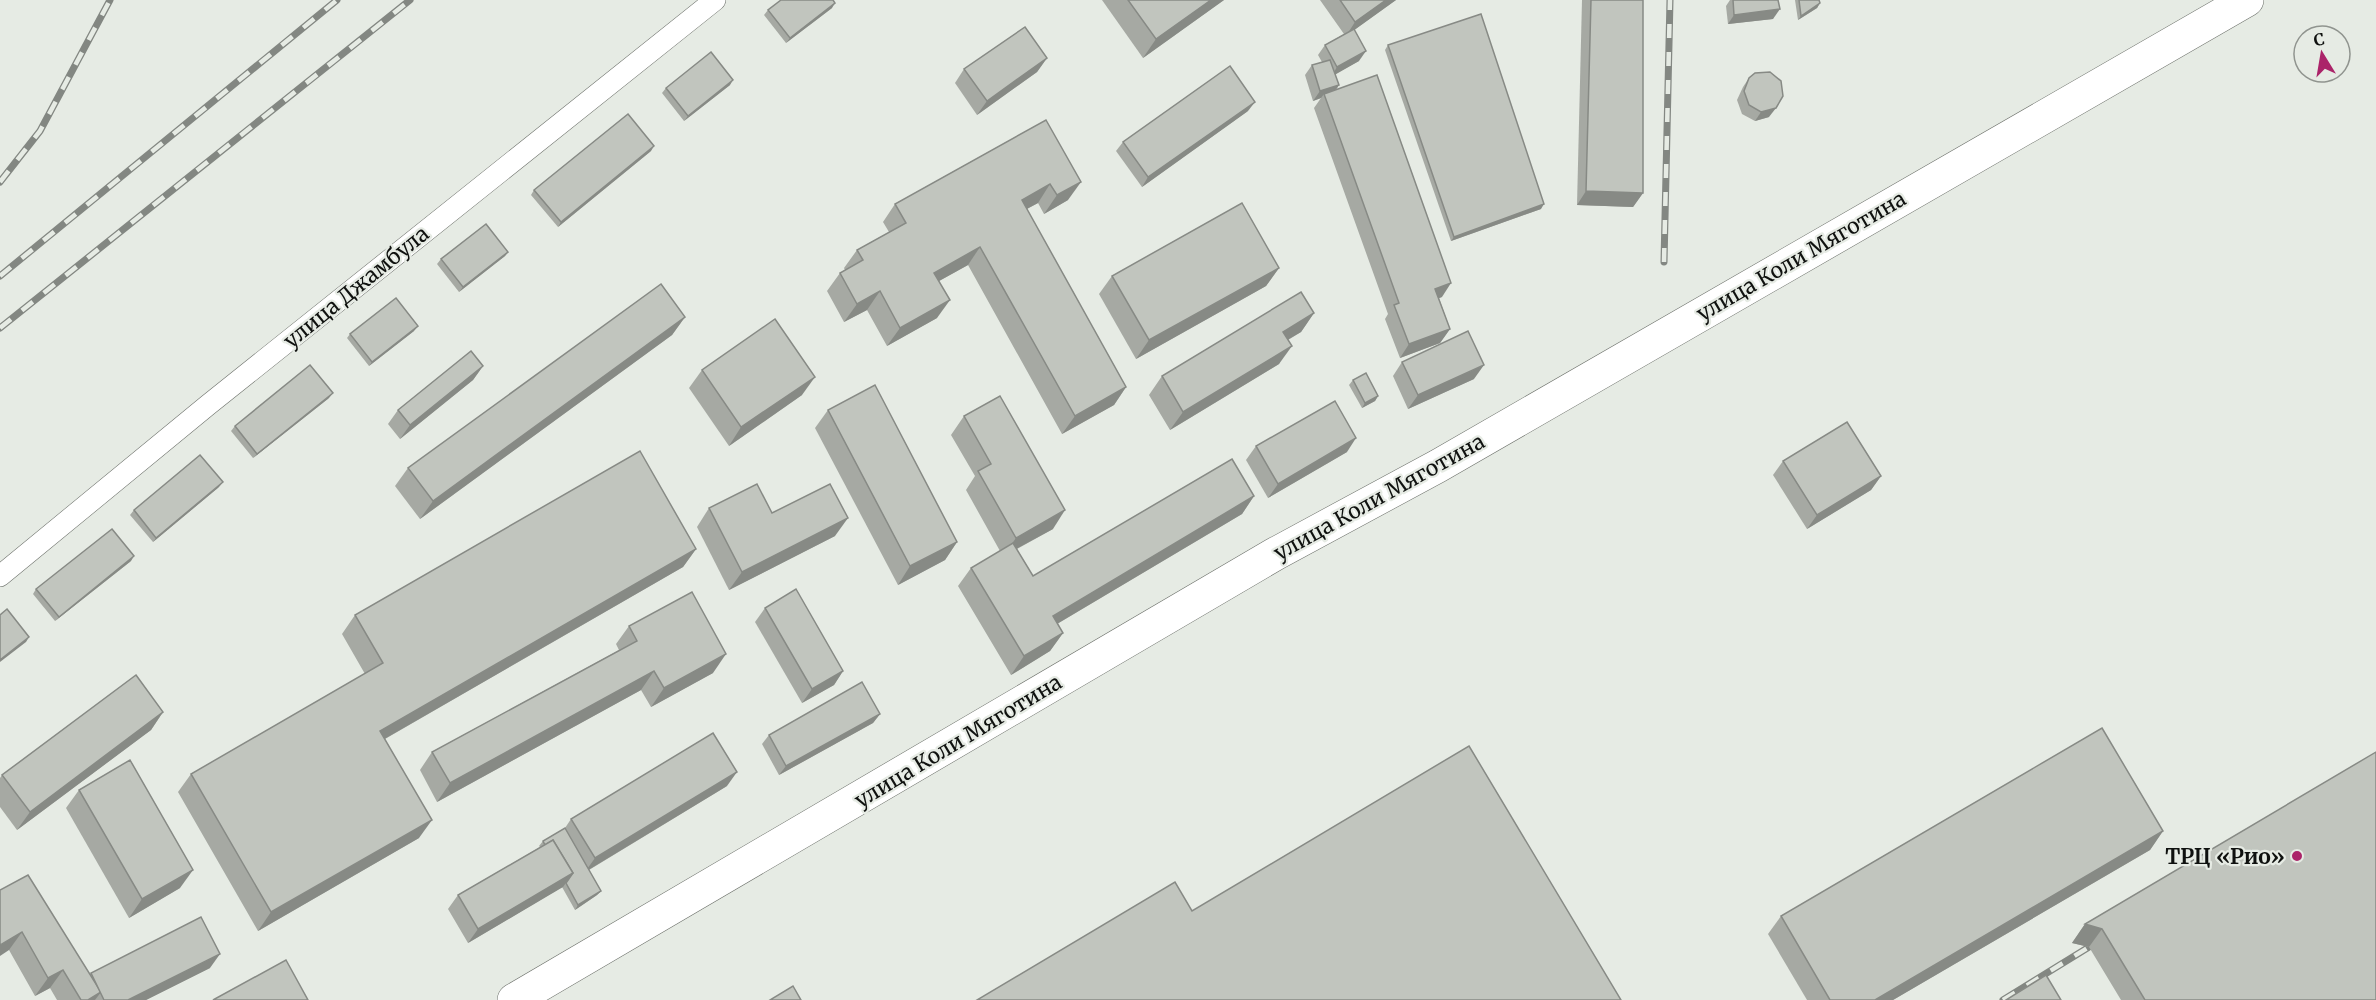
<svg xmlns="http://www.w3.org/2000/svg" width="2376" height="1000" font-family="Merriweather,serif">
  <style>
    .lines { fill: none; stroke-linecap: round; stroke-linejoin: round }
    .minor-casing { stroke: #6c706a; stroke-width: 22 }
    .primary-casing { stroke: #6c706a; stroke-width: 34 }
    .minor { stroke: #fff; stroke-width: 21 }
    .primary { stroke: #fff; stroke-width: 33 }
    .rail-casing { stroke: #838782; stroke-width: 7 }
    .rail { stroke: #e6ebe4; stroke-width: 4.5; stroke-dasharray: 14; stroke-linecap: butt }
    .wall { fill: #a6a9a3 }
    .shaded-wall { fill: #878a85 }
    .building { fill: #c1c5be; stroke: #878a85; stroke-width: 1.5 }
    .poi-dot { fill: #ab2369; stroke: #e6ebe4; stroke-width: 2 }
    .labels { text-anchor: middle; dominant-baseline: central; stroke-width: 4.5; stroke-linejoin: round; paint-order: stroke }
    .street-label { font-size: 21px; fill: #0f110f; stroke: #e6ebe4 }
    .poi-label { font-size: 21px; font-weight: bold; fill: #0f110f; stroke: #e6ebe4; text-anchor: end }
  </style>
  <rect width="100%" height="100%" fill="#e6ebe4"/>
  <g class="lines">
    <!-- minor casing -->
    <g class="minor-casing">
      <path id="minor" d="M0,576l208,-171 507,-405"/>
    </g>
    <!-- primary casing -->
    <g class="primary-casing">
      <path id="primary" d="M514,1000l761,-446 163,-88 809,-466"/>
    </g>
    <!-- minor -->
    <use href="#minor" class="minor"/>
    <!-- primary -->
    <use href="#primary" class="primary"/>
    <!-- rail casing -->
    <g class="rail-casing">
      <g id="rail">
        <path d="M0,182l40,-51 70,-131"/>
        <path d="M1664,262l6,-262"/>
        <path d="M0,276l337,-276"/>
        <path d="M0,328l410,-328"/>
        <path d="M2003,1000l86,-53"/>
      </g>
    </g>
    <!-- rail -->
    <use href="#rail" class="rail"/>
  </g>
  <!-- wall -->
  <g class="wall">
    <path d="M1102,0h122l-81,58z"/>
    <path d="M1320,0h76l-42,30 5,31 -24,13 4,11 -3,5 106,207 -3,1 11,31 -10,14 -40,15 -15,-39 3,-5 -74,-206 7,-10 -8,3 -8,-26 7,-10 10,-3 -4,-7 7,-10 19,-11z"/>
    <path d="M1582,0h61v193l-10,14 -56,-2z"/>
    <path d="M1730,0h48l-5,19 -45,5 -2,-18z"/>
    <path d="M1795,0h24l1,3 -3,5 -19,12z"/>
    <path d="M832,8l-46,35 -22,-28 4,-5z"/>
    <path d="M1388,45l153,164 -90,32 -66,-191z"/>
    <path d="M1047,58l-10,14 -60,43 -22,-32 9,-14z"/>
    <path d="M1749,78l20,39 -14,4 -13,-7 -5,-14 6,-13z"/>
    <path d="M730,85l-46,36 -22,-28 4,-5z"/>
    <path d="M1248,111l-106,76 -26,-36 7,-9z"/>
    <path d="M1046,120l22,80 -24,14 -6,-11 -11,6 99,178 -12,18 -52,29 -94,-169 -29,16 -2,37 -50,28 -20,-36 -23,12 -17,-31 13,-18 5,-3 -1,-2 13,-18 32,-18 -6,-10 12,-18z"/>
    <path d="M651,151l-93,76 -27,-32 3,-5z"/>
    <path d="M508,252l-3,4 -46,36 -22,-28 4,-5z"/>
    <path d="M1279,268l-13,18 -130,73 -37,-65 13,-18z"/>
    <path d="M1314,313l-13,19 -13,8 -9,24 -109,66 -21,-35 13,-19z"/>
    <path d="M685,317l-13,18 -252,184 -25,-33 13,-18z"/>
    <path d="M414,331l-45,35 -22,-28 3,-4z"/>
    <path d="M1402,362l72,17 -66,30 -15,-33z"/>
    <path d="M483,366l-10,14 -73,59 -12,-15 10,-14z"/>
    <path d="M702,370l100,25 -73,51 -40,-58z"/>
    <path d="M1353,380l25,16 -3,5 -13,7 -13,-23z"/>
    <path d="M329,398l-76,60 -22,-27 4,-5z"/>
    <path d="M828,410l129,132 -12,18 -47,25 -83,-157z"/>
    <path d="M964,416l89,113 -36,20 16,27 221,-80 -12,18 -185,110 6,9 -13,18 -39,24 -53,-89 13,-18 29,-17 -34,-61 9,-14 -24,-41z"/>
    <path d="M1256,446l91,6 -79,46 -22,-38z"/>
    <path d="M1783,461l98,15 -10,14 -64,39 -34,-54z"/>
    <path d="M219,487l-66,55 -23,-27 4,-5z"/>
    <path d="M709,508l126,28 -106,54 -32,-63z"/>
    <path d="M696,549l-13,18 -298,172 34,99 -161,93 -80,-139 13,-18 174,-100 -23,-40 13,-19z"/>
    <path d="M131,561l-76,60 -22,-27 3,-5z"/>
    <path d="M765,608l78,63 -9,14 -32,18 -47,-81z"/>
    <path d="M629,626l84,47 -62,34 -10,-17 -204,112 -17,-32 12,-18 187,-102 -3,-6z"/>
    <path d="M163,712l-12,18 -134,100 -17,-23v-29l2,-3z"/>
    <path d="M880,714l-7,9 -94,52 -17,-31 7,-9z"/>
    <path d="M727,786l-138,84 12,21 -4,4 -22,15 -13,-23 -94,56 -20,-34 10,-14 82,-48 -1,-1 4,-5 22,-13 6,-9z"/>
    <path d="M79,790l101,98 -51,30 -63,-110z"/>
    <path d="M2163,831l-13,19 -257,150h-86l-39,-66 13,-18z"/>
    <path d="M0,890l90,84 1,-1 119,-5 -64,32h-89l-7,-12 -15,8 -26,-46z"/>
    <path d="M2085,924l291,76h-255l-32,-53 -17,-4z"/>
  </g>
  <!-- shaded-wall -->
  <g class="shaded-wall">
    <path d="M1211,0h13l-81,58 13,-19z"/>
    <path d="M1386,0h10l-50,36 9,-14z"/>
    <path d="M835,3l-3,5 -46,35 4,-5z"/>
    <path d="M1820,3l-3,5 -19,12 3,-4z"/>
    <path d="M1780,9l-7,10 -45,5 6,-9z"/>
    <path d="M1366,51l-7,10 -28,16 6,-10z"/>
    <path d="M1047,58l-10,14 -60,43 10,-14z"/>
    <path d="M733,80l-3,5 -46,36 4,-5z"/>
    <path d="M1339,85l-7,10 -8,-1 -3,4 -8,3 7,-10z"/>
    <path d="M1255,102l-7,9 -106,76 6,-10z"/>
    <path d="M1776,108l-7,9 -14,4 6,-9z"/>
    <path d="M654,146l-3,5 -93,76 3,-5z"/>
    <path d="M1081,182l-13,18 -24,14 13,-19z"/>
    <path d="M1050,184l-12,19 -29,15 13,-18z"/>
    <path d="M1586,191l57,2 -10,14 -56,-2z"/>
    <path d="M1544,204l-3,5 -90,32 3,-4z"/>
    <path d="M980,247l-12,18 -47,26 13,-18z"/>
    <path d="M508,252l-3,4 -46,36 4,-5z"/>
    <path d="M1279,268l-13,18 -130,73 13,-19z"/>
    <path d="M1451,283l-9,14 -17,6 10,-14z"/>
    <path d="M880,291l-13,19 -23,12 13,-18z"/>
    <path d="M950,300l-13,18 -50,28 13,-18z"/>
    <path d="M1314,313l-13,19 -31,18 13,-18z"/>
    <path d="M685,317l-13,18 -252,184 13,-18z"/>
    <path d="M418,326l-4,5 -45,35 3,-4z"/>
    <path d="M1450,329l-10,14 -40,15 9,-14z"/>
    <path d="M1292,346l-13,18 -109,66 13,-18z"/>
    <path d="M1484,365l-10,14 -66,30 10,-14z"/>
    <path d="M483,366l-10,14 -73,59 10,-14z"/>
    <path d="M815,377l-13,18 -73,51 12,-19z"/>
    <path d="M1126,387l-12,18 -52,29 13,-18z"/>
    <path d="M333,393l-4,5 -76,60 4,-4z"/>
    <path d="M1378,396l-3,5 -13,7 3,-5z"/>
    <path d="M1356,438l-9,14 -79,46 10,-14z"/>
    <path d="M1881,476l-10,14 -64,39 10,-14z"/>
    <path d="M223,482l-4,5 -66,55 3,-4z"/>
    <path d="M1254,496l-12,18 -202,120 13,-18z"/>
    <path d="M1065,510l-12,19 -50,27 13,-18z"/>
    <path d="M848,518l-13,18 -106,54 13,-18z"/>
    <path d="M957,542l-12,18 -47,25 12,-19z"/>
    <path d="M696,549l-13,18 -316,182 13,-18z"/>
    <path d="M134,556l-3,5 -76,60 4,-4z"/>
    <path d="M1063,633l-13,18 -39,24 13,-19z"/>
    <path d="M29,637l-3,5 -26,20v-2z"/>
    <path d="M726,654l-13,19 -62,34 13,-19z"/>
    <path d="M654,671l-13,19 -204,112 13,-19z"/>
    <path d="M843,671l-9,14 -32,18 10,-14z"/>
    <path d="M163,712l-12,18 -134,100 13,-18z"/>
    <path d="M880,714l-7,9 -94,52 7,-9z"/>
    <path d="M737,772l-10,14 -142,86 10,-14z"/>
    <path d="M432,820l-13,18 -161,93 13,-19z"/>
    <path d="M2163,831l-13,19 -257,150h-18z"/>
    <path d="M193,870l-13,18 -51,30 13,-19z"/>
    <path d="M573,873l-10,14 -95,56 10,-14z"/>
    <path d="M601,891l-4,4 -22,15 3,-5z"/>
    <path d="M2085,924l17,5 -13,18 -17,-4z"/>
    <path d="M22,932l-13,18 -9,6v-11z"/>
    <path d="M220,954l-10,14 -64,32h-18z"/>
    <path d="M63,970l-13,18 -15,8 13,-18z"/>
    <path d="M101,992l-6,8h-7z"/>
  </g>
  <!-- building -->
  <g class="building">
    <path d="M781,0h52l2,3 -45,35 -22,-28z"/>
    <path d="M1128,0h83l-55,39z"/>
    <path d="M1340,0h46l-31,22z"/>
    <path d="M1591,0h52v193l-57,-2z"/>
    <path d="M1733,0h45l2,9 -46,6z"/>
    <path d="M1799,0h20l1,3 -19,13z"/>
    <path d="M1481,14l63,190 -90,33 -66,-192z"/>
    <path d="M1025,27l22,31 -60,43 -23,-32z"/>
    <path d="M1354,29l12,22 -29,16 -12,-22z"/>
    <path d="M711,52l22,28 -45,36 -22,-28z"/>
    <path d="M1330,60l9,25 -19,6 -8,-26z"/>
    <path d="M1230,66l25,36 -107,75 -25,-35z"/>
    <path d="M1770,72l11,9 2,15 -7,12 -15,4 -12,-7 -5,-14 5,-13 6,-5z"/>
    <path d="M1377,75l74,208 -16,6 15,40 -41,15 -15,-39 5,-2 -75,-209z"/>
    <path d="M628,114l26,32 -93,76 -27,-32z"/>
    <path d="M1046,120l35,62 -24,13 -7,-11 -28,16 104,187 -51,29 -95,-169 -46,26 16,27 -50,28 -20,-37 -23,13 -17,-31 23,-13 -6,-10 49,-27 -11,-19z"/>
    <path d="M1242,203l37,65 -130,72 -37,-64z"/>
    <path d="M486,224l22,28 -45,35 -22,-28z"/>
    <path d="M661,284l24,33 -252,184 -25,-33z"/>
    <path d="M1301,292l13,21 -31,19 9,14 -109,66 -21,-36z"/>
    <path d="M396,298l22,28 -46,36 -22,-28z"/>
    <path d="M775,319l40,58 -74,50 -39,-57z"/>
    <path d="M1468,331l16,34 -66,30 -16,-33z"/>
    <path d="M471,351l12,15 -73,59 -12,-15z"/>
    <path d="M310,365l23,28 -76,61 -22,-28z"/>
    <path d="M1366,373l12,23 -13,7 -12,-23z"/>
    <path d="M875,385l82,157 -47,24 -82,-156z"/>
    <path d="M1000,396l65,114 -49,28 -38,-67 13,-7 -27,-48z"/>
    <path d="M1335,401l21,37 -78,46 -22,-38z"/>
    <path d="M1847,422l34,54 -64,39 -34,-54z"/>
    <path d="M640,451l56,98 -316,182 52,89 -161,92 -80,-138 192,-111 -28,-48z"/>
    <path d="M200,455l23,27 -67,56 -22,-28z"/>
    <path d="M1232,459l22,37 -201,120 10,17 -39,23 -53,-88 42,-25 20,33z"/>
    <path d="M757,484l15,29 58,-29 18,34 -106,54 -33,-64z"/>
    <path d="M112,529l22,27 -75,61 -23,-28z"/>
    <path d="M796,589l47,82 -31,18 -47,-81z"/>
    <path d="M692,592l34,62 -62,34 -10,-17 -204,112 -18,-31 205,-111 -8,-15z"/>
    <path d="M7,609l22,28 -29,23v-45z"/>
    <path d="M136,675l27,37 -133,100 -28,-37z"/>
    <path d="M862,682l18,32 -94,52 -17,-31z"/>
    <path d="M2102,728l61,103 -288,169h-45l-49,-84z"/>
    <path d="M713,733l24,39 -142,86 -24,-39z"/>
    <path d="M1469,746l152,254h-644l198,-118 17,29z"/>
    <path d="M2376,752v248h-231l-43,-71 -17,-5z"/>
    <path d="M130,760l63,110 -51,29 -63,-109z"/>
    <path d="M565,828l36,63 -23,14 -12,-22 7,-10 -20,-33 -8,5 -2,-4z"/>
    <path d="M553,840l20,33 -95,56 -20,-34z"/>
    <path d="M28,875l73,117 -13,8h-7l-18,-30 -15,8 -26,-46 -22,13v-55z"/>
    <path d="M201,917l19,37 -92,46h-24l-13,-27z"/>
    <path d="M286,960l22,40h-95z"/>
    <path d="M2046,975l15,25h-55z"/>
    <path d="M793,986l8,14h-31z"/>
  </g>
  <!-- markers -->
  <circle class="poi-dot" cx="2297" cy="856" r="6"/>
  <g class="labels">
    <!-- street labels -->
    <g class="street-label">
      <text transform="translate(1801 256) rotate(-30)">улица Коли Мяготина</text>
      <text transform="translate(356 287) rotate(-39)">улица Джамбула</text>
      <text transform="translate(1379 497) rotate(-29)">улица Коли Мяготина</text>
      <text transform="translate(958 741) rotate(-31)">улица Коли Мяготина</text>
    </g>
    <!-- poi labels -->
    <g class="poi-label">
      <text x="2285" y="856">ТРЦ «Рио»</text>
    </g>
  </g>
  <!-- north arrow -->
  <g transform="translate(2322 54) rotate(349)"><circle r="28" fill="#e6ebe4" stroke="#90948f" stroke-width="1.5"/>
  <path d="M0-4.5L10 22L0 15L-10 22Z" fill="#ab2369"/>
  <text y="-9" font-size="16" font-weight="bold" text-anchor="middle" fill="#0f110f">С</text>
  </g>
</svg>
